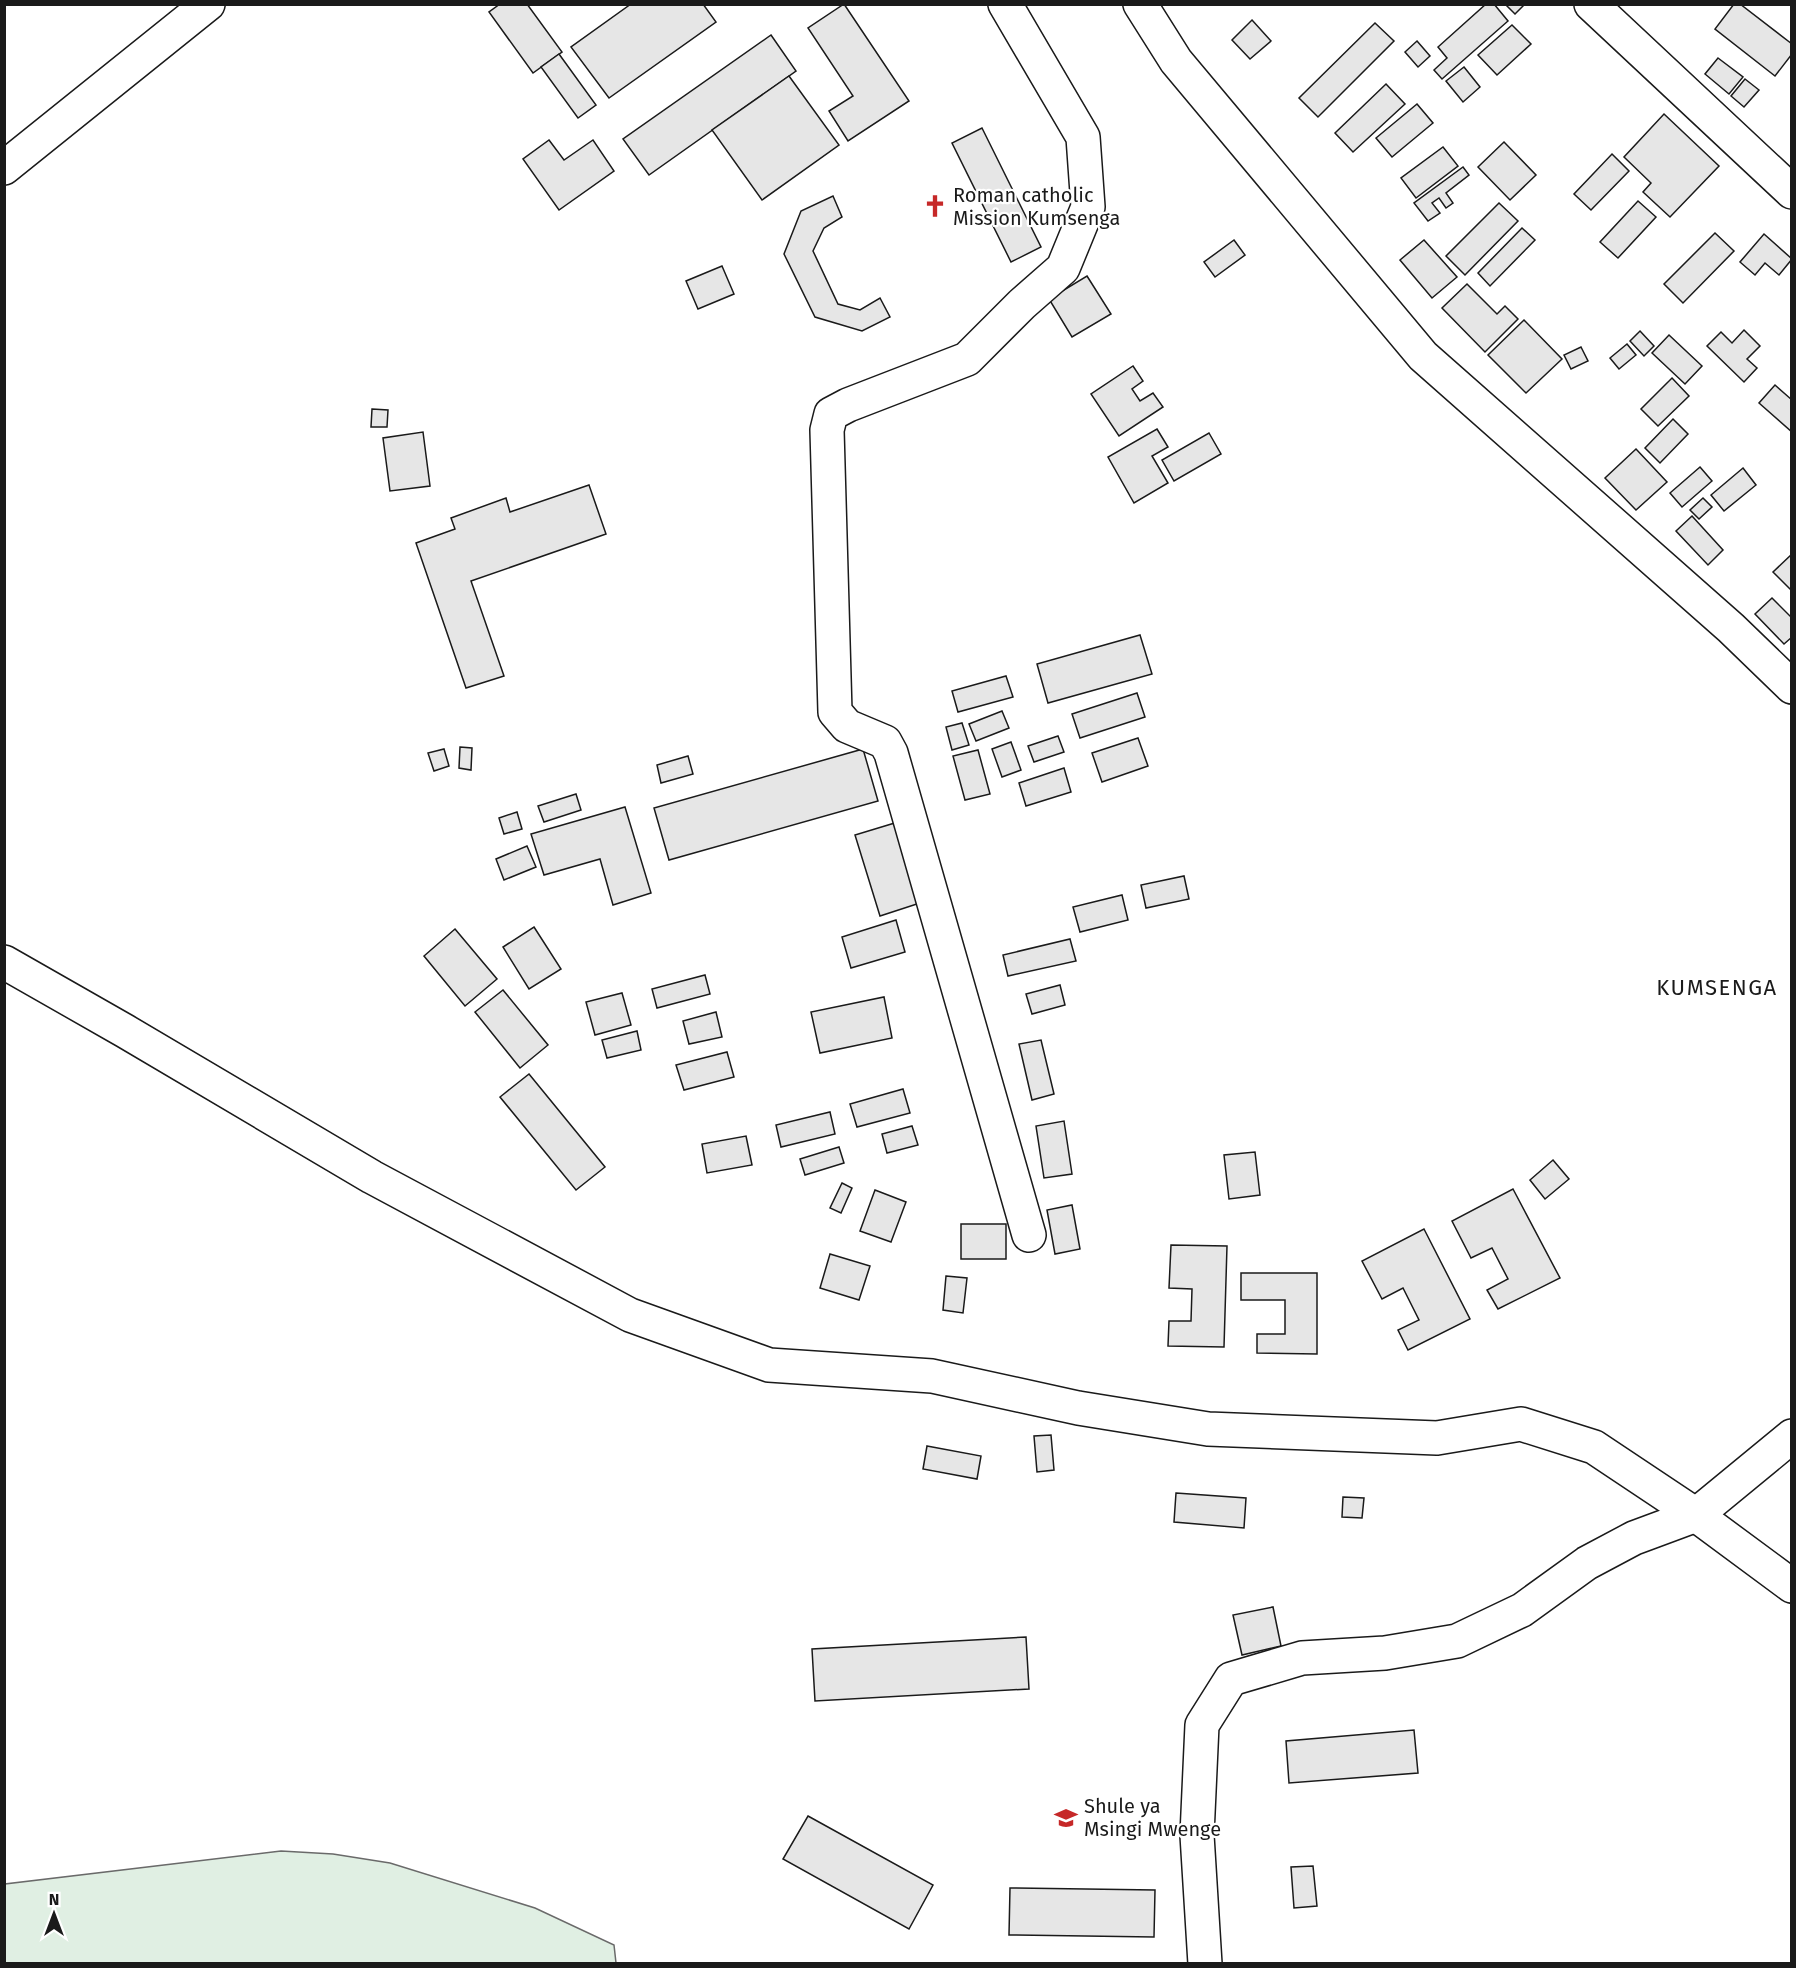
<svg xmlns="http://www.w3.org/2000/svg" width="1796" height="1968" font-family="'Fira Sans',sans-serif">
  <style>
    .green { fill: #e0efe3; stroke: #6a6a6a; stroke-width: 1.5 }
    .building { fill: #e6e6e6; stroke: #1a1a1a; stroke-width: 1.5 }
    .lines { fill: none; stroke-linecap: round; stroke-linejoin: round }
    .minor-casing { stroke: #1a1a1a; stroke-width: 36 }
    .minor { stroke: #fff; stroke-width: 33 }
    .labels { text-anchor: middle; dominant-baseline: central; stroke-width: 4.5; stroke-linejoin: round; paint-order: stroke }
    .poi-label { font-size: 20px; fill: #1a1a1a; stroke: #fff; text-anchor: start }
    .quarter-label { font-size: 22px; letter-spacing: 1.5px; fill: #1a1a1a; stroke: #fff }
  </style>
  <rect width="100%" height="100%" fill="#fff"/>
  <!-- green -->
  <path class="green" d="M281,1851l52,3 57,9 145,45 79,37 2,18h-611v-79z"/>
  <!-- building -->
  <g class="building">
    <path d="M500,4h27l35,48 -29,21 -44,-61z"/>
    <path d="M631,4h72l13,18 -107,76 -38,-51z"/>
    <path d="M844,4l65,97 -61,40 -19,-30 24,-15 -45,-68z"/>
    <path d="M1486,4h8l14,17 -66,58 -8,-9 13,-12 -9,-11z"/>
    <path d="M1505,4h20l-10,10z"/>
    <path d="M1734,4h6l52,40v10l-17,22 -60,-47z"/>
    <path d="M1252,20l19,21 -21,18 -18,-19z"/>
    <path d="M1375,23l19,18 -76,76 -19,-19z"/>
    <path d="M1512,25l19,19 -34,31 -19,-20z"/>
    <path d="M771,35l25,36 -147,104 -26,-36z"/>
    <path d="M1417,41l13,15 -12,11 -13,-15z"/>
    <path d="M559,54l37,51 -18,13 -37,-51z"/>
    <path d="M1718,58l25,19 -14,17 -24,-20z"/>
    <path d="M1464,67l16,20 -17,15 -17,-21z"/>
    <path d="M789,76l50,69 -77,55 -50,-70z"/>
    <path d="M1745,79l14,11 -15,17 -13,-11z"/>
    <path d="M1386,84l19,20 -52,48 -18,-19z"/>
    <path d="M1417,104l16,19 -41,34 -16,-19z"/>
    <path d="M1664,114l55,52 -49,51 -27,-25 8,-9 -27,-26z"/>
    <path d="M982,128l59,119 -30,15 -59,-119z"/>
    <path d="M549,140l15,20 29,-20 21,31 -55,39 -36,-51z"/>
    <path d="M1504,142l32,33 -26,25 -32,-33z"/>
    <path d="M1443,147l15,19 -42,32 -15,-20z"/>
    <path d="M1612,154l17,17 -38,39 -17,-16z"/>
    <path d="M1463,167l6,8 -23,18 7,10 -7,5 -7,-10 -7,5 8,10 -12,8 -14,-18z"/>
    <path d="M833,196l9,21 -18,11 -11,23 25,53 22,6 20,-12 10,19 -28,14 -47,-14 -31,-63 17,-43z"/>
    <path d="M1638,201l18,16 -38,41 -18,-16z"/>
    <path d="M1499,203l19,18 -53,54 -19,-19z"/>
    <path d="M1522,228l13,12 -45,46 -12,-13z"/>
    <path d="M1715,233l19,18 -51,52 -19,-19z"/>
    <path d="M1764,234l28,25 -13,16 -14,-12 -10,12 -15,-13z"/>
    <path d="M1234,240l11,15 -30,22 -11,-15z"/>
    <path d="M1424,240l33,37 -25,21 -32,-38z"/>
    <path d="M722,266l12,28 -36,15 -12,-28z"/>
    <path d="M1087,276l24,38 -39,23 -23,-38z"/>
    <path d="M1467,284l30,30 8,-8 13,13 -33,33 -43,-44z"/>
    <path d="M1524,320l38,39 -36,34 -38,-38z"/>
    <path d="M1744,330l16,16 -13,13 10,9 -13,14 -37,-36 14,-14 11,11z"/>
    <path d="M1640,331l14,15 -10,10 -14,-15z"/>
    <path d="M1669,335l33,31 -17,18 -33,-31z"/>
    <path d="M1627,344l9,11 -17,14 -9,-11z"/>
    <path d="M1581,347l7,14 -17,8 -7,-14z"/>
    <path d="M1133,366l10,15 -11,8 8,12 13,-8 10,14 -44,29 -28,-42z"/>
    <path d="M1672,378l17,18 -31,30 -17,-17z"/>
    <path d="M1775,385l17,15v32l-33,-29z"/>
    <path d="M372,409l16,1 -1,17h-16z"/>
    <path d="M1673,419l15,15 -28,29 -15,-15z"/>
    <path d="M1157,429l11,18 -16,9 16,27 -34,20 -26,-46z"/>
    <path d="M423,432l7,54 -40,5 -7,-53z"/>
    <path d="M1209,433l12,21 -47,27 -12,-21z"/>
    <path d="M1636,449l31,33 -31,28 -31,-32z"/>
    <path d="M1700,467l12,14 -30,26 -12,-14z"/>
    <path d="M1743,468l13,17 -32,26 -13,-16z"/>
    <path d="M589,485l17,49 -135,47 33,95 -38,12 -50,-145 39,-14 -4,-11 55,-20 4,14z"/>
    <path d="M1703,498l9,9 -13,12 -9,-9z"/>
    <path d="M1692,516l31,34 -15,15 -32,-34z"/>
    <path d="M1792,554v37l-19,-19z"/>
    <path d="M1772,598l20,20v19l-8,7 -29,-30z"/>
    <path d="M1140,635l12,39 -104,29 -11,-39z"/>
    <path d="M1006,676l7,21 -55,15 -6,-21z"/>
    <path d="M1137,693l8,24 -65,21 -8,-24z"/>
    <path d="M1002,711l7,17 -33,13 -7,-17z"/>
    <path d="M962,723l7,22 -17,5 -6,-23z"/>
    <path d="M1058,736l6,16 -30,10 -6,-16z"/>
    <path d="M1138,738l10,28 -46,16 -10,-29z"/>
    <path d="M1011,742l10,28 -19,7 -10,-28z"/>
    <path d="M460,747l12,1 -1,22 -12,-2z"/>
    <path d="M444,749l5,17 -15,5 -6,-18z"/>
    <path d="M863,749l15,52 -209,59 -15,-52z"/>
    <path d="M978,750l12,44 -25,6 -12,-44z"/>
    <path d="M688,756l5,18 -32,9 -4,-18z"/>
    <path d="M1064,768l7,24 -45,14 -7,-23z"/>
    <path d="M576,794l5,16 -37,12 -6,-16z"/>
    <path d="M625,807l26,86 -38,12 -13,-46 -56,16 -13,-41z"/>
    <path d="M517,812l5,17 -18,5 -5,-16z"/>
    <path d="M898,822l25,80 -43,14 -25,-81z"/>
    <path d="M527,846l9,21 -32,13 -8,-21z"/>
    <path d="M1184,876l5,23 -43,9 -5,-23z"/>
    <path d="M1122,895l6,25 -48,12 -7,-25z"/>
    <path d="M896,920l9,32 -54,16 -9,-31z"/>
    <path d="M534,927l27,42 -32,20 -26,-42z"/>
    <path d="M455,929l42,50 -32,27 -41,-50z"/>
    <path d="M1070,939l6,22 -68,15 -5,-21z"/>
    <path d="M705,975l5,19 -53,14 -5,-19z"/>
    <path d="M1060,985l5,20 -33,9 -6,-20z"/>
    <path d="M503,990l45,55 -28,23 -45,-56z"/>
    <path d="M622,993l9,32 -36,10 -9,-33z"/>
    <path d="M884,997l8,41 -72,15 -9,-41z"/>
    <path d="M716,1012l6,25 -33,7 -6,-23z"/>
    <path d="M637,1031l4,19 -34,8 -5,-18z"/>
    <path d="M1041,1040l13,54 -22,6 -13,-56z"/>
    <path d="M727,1052l7,25 -50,13 -8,-25z"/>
    <path d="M529,1074l76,93 -29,23 -76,-93z"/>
    <path d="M903,1089l7,24 -53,14 -7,-23z"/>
    <path d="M830,1112l5,22 -54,13 -5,-22z"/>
    <path d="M1064,1121l8,53 -28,4 -8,-52z"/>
    <path d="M912,1126l6,19 -31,8 -5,-19z"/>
    <path d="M746,1136l6,29 -45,8 -5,-29z"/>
    <path d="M839,1147l5,16 -39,12 -5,-16z"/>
    <path d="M1255,1152l5,43 -31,4 -5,-44z"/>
    <path d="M1553,1160l16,19 -24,20 -15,-19z"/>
    <path d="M842,1183l10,5 -11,25 -11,-5z"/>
    <path d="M1513,1189l47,89 -62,31 -11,-19 21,-11 -16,-31 -21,10 -19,-37z"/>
    <path d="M875,1190l31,12 -15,40 -31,-11z"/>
    <path d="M1072,1205l8,44 -25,5 -8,-44z"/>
    <rect x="961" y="1224" width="45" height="35"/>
    <path d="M1424,1229l46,90 -62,31 -10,-20 21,-10 -16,-32 -21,11 -20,-38z"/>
    <path d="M1171,1245l56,1 -3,101 -56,-1 1,-25h22l1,-32 -23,-1z"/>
    <path d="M830,1254l40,12 -11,34 -39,-12z"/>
    <path d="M1241,1273h76v81l-60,-1v-19h28v-34h-44z"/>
    <path d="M946,1276l21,2 -4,35 -20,-3z"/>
    <path d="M1051,1435l3,35 -17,2 -3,-36z"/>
    <path d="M927,1446l54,10 -4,23 -54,-10z"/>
    <path d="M1176,1493l70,5 -2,30 -70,-6z"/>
    <path d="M1343,1497l21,1 -2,20 -20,-1z"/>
    <path d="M1273,1607l8,39 -39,9 -9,-40z"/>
    <path d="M1026,1637l3,52 -214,12 -3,-52z"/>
    <path d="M1414,1730l4,43 -129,10 -3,-42z"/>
    <path d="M808,1816l125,69 -24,44 -126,-70z"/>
    <path d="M1313,1866l4,40 -23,2 -3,-41z"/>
    <path d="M1010,1888l145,2 -1,47 -145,-2z"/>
  </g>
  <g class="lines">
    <!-- minor casing -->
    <g class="minor-casing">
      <g id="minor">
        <path d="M1005,4l78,133 5,70 -25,61 -41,36 -55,55 -119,46 -17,9 -4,16 8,282 12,14 38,16 6,11 138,482"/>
        <path d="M1140,4l36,57 247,295 308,272 61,59"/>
        <path d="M1591,4l201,188"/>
        <path d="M4,168l204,-164"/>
        <path d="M4,962l121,69 247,146 258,138 139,50 163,11 146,32 130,21 229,9 84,-14 73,23 102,68 96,71"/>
        <path d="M1205,1964l-8,-129 5,-110 29,-46 71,-21 83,-5 72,-12 65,-31 65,-47 47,-25 62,-23 96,-79"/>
      </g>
    </g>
    <!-- minor -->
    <use href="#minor" class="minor"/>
  </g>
  <!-- icons -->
  <defs>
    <g id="church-bare" transform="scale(1.8)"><path d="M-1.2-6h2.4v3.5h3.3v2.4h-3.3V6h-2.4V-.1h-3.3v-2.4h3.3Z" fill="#c62828" stroke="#fff" stroke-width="2.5" paint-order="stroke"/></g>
    <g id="school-bare" transform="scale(1.8)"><path d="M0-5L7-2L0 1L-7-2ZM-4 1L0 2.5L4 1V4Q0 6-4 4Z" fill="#c62828" stroke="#fff" stroke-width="2.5" paint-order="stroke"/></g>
  </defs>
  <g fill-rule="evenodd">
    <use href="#church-bare" x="935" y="206"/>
    <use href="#school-bare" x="1066" y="1818"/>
  </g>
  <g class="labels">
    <!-- poi labels -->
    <g class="poi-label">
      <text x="953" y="195">Roman catholic<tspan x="953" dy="23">Mission Kumsenga</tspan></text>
      <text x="1084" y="1806">Shule ya<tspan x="1084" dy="23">Msingi Mwenge</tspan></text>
    </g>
    <!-- quarter labels -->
    <g class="quarter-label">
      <text x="1717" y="987">KUMSENGA</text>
    </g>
  </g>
  <!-- border -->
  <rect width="1796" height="1968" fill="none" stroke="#1a1a1a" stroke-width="12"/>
  <!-- north arrow -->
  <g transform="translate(54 1914)" stroke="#ffffff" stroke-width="4.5" paint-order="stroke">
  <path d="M0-4.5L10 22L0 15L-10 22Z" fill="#1a1a1a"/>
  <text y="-9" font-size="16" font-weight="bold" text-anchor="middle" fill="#1a1a1a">N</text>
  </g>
</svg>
